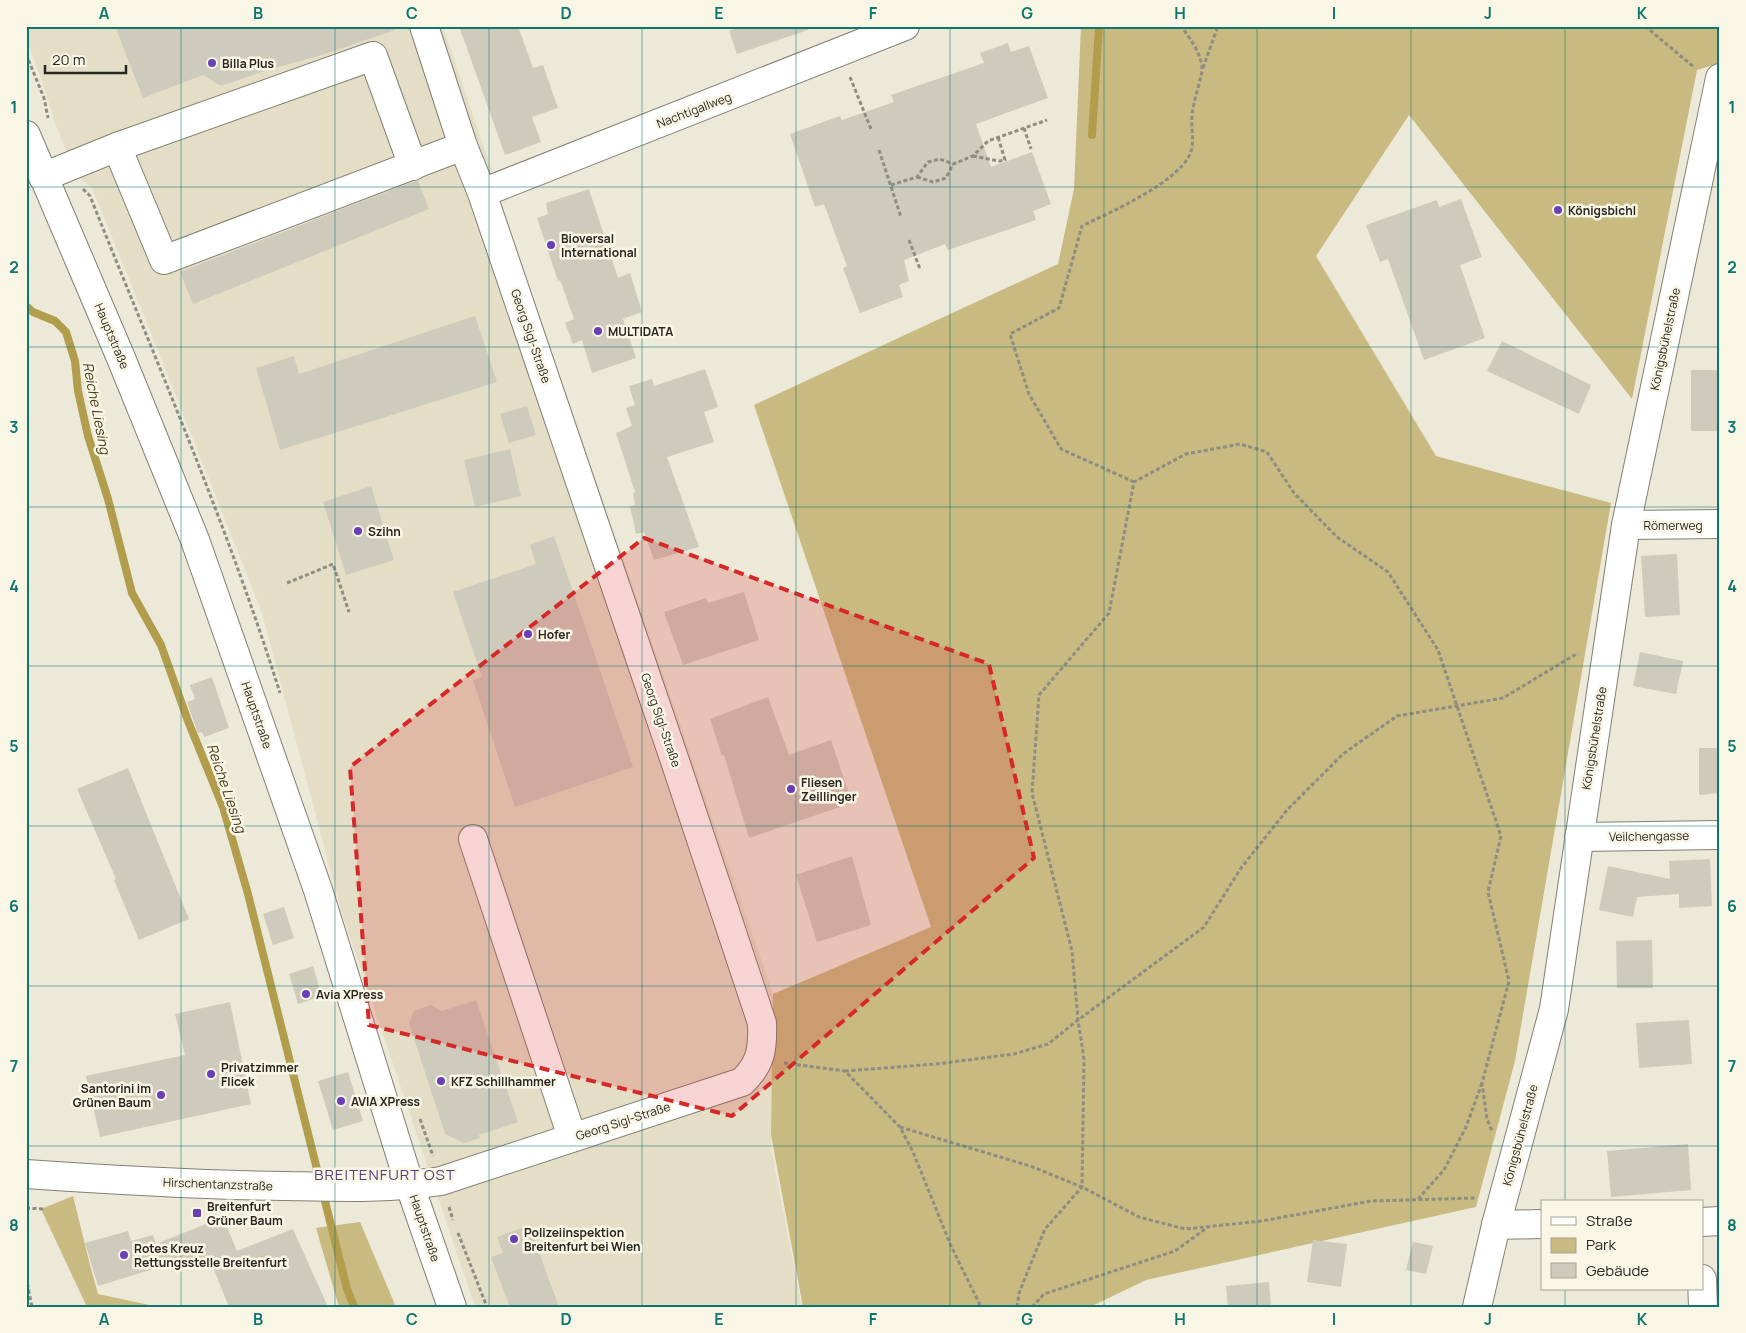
<svg xmlns="http://www.w3.org/2000/svg" width="1746" height="1333" font-family="Manrope,sans-serif">
  <style>
    .built { fill: #e4dec7 }
    .green { fill: #c9ba82 }
    .lines { fill: none; stroke-linecap: round; stroke-linejoin: round }
    .stream { stroke: #b29d4c; stroke-width: 8 }
    .building { fill: #cfcbbc }
    .minor-casing { stroke: #837f71; stroke-width: 30 }
    .major-casing { stroke: #837f71; stroke-width: 30 }
    .path { stroke: #8f8c81; stroke-width: 3; stroke-dasharray: 4 2.5; stroke-linecap: butt }
    .minor { stroke: #fff; stroke-width: 28 }
    .major { stroke: #fff; stroke-width: 28 }
    .marked { fill: #d62828; fill-opacity: 0.2; stroke: #d62828; stroke-width: 4; stroke-dasharray: 10 6; stroke-linejoin: round }
    .grid { fill: none; stroke: #0f766e; stroke-width: 1; stroke-opacity: 0.55 }
    .poi-dot { fill: #693eb6; stroke: #faf6e6; stroke-width: 2 }
    .labels { text-anchor: middle; dominant-baseline: central; stroke-width: 5; stroke-linejoin: round; paint-order: stroke }
    .poi-label { font-size: 12px; font-weight: bold; fill: #282620; stroke: #faf6e6; text-anchor: start }
    .street-label { font-size: 12px; fill: #282620; stroke: #faf6e6 }
    .water-label { font-size: 14px; font-style: italic; fill: #453c18; stroke: #faf6e6 }
    .quarter-label { font-size: 15px; letter-spacing: 1px; fill: #51407d; stroke: #faf6e6 }
    .neatline { fill: none; stroke: #0f766e; stroke-width: 2 }
    .grid-label { font-size: 16px; text-anchor: middle; font-weight: bold; fill: #0f766e }
  </style>
  <rect width="100%" height="100%" fill="#ede9d9"/>
  <!-- built -->
  <path class="built" d="M26,26h417l47,139 20,65 263,764 -2,154 31,159h-327l-134,-397 -79,-297 -111,-280 -59,-145 -15,-12 -22,-53 -13,-42 -16,-42z"/>
  <!-- green -->
  <g class="green">
    <path d="M1081,26h639v37l-23,7 -65,329 -223,-284 -93,141 120,200 175,47 -96,558 -39,146 -330,73 -56,27h-287l-32,-172 2,-141 158,-67 -177,-522 304,-141 16,-75z"/>
    <path d="M73,1196l17,69 8,29 61,13h-72l-46,-98z"/>
    <path d="M360,1222l36,85h-57l-23,-79z"/>
  </g>
  <g class="lines">
    <!-- stream -->
    <g class="stream">
      <path d="M1092,135l7,-109"/>
      <path d="M26,306l7,6 22,9 11,11 9,29 3,30 10,45 20,63 24,94 29,52 27,76 35,86 25,87 99,395 7,18"/>
    </g>
  </g>
  <!-- building -->
  <g class="building">
    <path d="M115,26h280v4l-76,26 -48,13 -50,17 -18,-11 -60,23z"/>
    <path d="M459,26h59l15,42 10,-3 15,43 -26,9 9,25 -36,13z"/>
    <path d="M743,26h65v4l-71,24 -8,-23z"/>
    <path d="M1008,43l3,9 18,-6 19,52 -72,26 15,43 41,-15 19,52 -18,7 3,9 -88,30 -3,-6 -41,16 5,21 -10,4 4,12 -43,16 -17,-45 4,-2 -23,-62 -9,3 -25,-73 50,-18 2,4 52,-18 -3,-7 93,-32 -4,-10z"/>
    <path d="M415,181h3l11,28 -236,95 -13,-32z"/>
    <path d="M589,189l29,89 12,-5 12,39 -19,7 13,39 -44,15 -10,-33 -9,4 -8,-21 9,-4 -14,-39 -2,1 -21,-63 11,-4 -2,-11z"/>
    <path d="M1461,199l21,58 -22,8 25,73 -61,22 -36,-101 -8,3 -14,-37 71,-25 2,7z"/>
    <path d="M475,316l22,66 -217,68 -24,-82 38,-12 5,18z"/>
    <path d="M1502,341l89,44 -12,29 -92,-43z"/>
    <path d="M705,369l13,38 -14,5 10,30 -47,15 32,90 -45,13 -10,-28 -8,2 -6,-28 5,-1 -2,-12 2,-1 -19,-59 16,-7 -6,-18 9,-3 -6,-19 23,-7 2,7z"/>
    <rect x="1691" y="370" width="29" height="61"/>
    <path d="M527,406l9,29 -27,8 -9,-29z"/>
    <path d="M510,449l11,47 -46,11 -11,-47z"/>
    <path d="M371,486l23,74 -48,15 -23,-73z"/>
    <path d="M554,536l79,231 -118,40 -42,-127 9,-3 -29,-85 83,-28 -6,-19z"/>
    <path d="M1677,554l3,61 -35,2 -4,-61z"/>
    <path d="M744,592l15,48 -76,25 -19,-53 42,-14 2,5z"/>
    <path d="M1640,652l43,9 -7,33 -43,-8z"/>
    <path d="M212,677l17,51 -25,9 -2,-5 -4,1 -11,-31 8,-3 -5,-14z"/>
    <path d="M768,697l21,58 42,-15 21,63 -103,35 -25,-83 -2,1 -12,-37z"/>
    <path d="M1699,748h21v45l-21,2z"/>
    <path d="M128,768l61,151 -50,21 -25,-60 2,-1 -39,-90z"/>
    <path d="M852,856l19,69 -54,17 -21,-67z"/>
    <path d="M1710,859l2,47 -33,2v-14l-42,3 -4,20 -34,-7 9,-44 62,13 -1,-18z"/>
    <path d="M284,907l10,31 -21,7 -10,-31z"/>
    <path d="M1652,940l1,48h-36l-1,-47z"/>
    <path d="M313,966l9,30 -24,8 -9,-30z"/>
    <path d="M476,1000l42,122 -39,13 1,3 -16,5 -19,-9 -36,-111 5,-12 17,-6 11,6z"/>
    <path d="M230,1002l21,102 -151,33 -14,-61 99,-21 -10,-41z"/>
    <path d="M1689,1020l3,44 -53,4 -3,-45z"/>
    <path d="M348,1072l15,49 -30,9 -15,-49z"/>
    <path d="M1688,1144l3,46 -80,7 -4,-46z"/>
    <path d="M223,1217l14,34 56,-22 35,78h-99l-19,-47 -10,4 -4,-8 -98,30 -13,-43 43,-12 3,10 22,-6 3,9z"/>
    <path d="M529,1225l30,82h-49l-19,-50 12,-4 -6,-16z"/>
    <path d="M1313,1240l34,4 -6,43 -34,-5z"/>
    <path d="M1413,1242l20,4 -7,28 -20,-4z"/>
    <path d="M1269,1282l2,25h-43l-2,-21z"/>
  </g>
  <g class="lines">
    <!-- minor casing -->
    <g class="minor-casing">
      <g id="minor">
        <path d="M117,147l256,-91 40,110"/>
        <path d="M43,177l74,-30 47,113 299,-114"/>
        <path d="M482,193l423,-167"/>
        <path d="M1626,525l94,-1"/>
        <path d="M1579,837l141,-2"/>
        <path d="M473,839l99,298"/>
        <path d="M26,1174c87,6 173,11 259,12 52,1 105,3 156,-5l301,-99c19,-18 21,-33 20,-59l-84,-253 -196,-577 -19,-47 -39,-120"/>
        <path d="M1702,1222l18,-1"/>
        <path d="M1496,1225l46,-1"/>
        <path d="M1702,1279l1,28"/>
        <path d="M1477,1307l19,-82 58,-216 72,-484 94,-447"/>
      </g>
    </g>
    <!-- major casing -->
    <g class="major-casing">
      <path id="major" d="M26,135l95,223 74,182 123,350 92,296 42,121"/>
    </g>
    <!-- path -->
    <g class="path">
      <path d="M1645,26l50,42"/>
      <path d="M26,54l18,44 4,20"/>
      <path d="M1203,68l15,-42"/>
      <path d="M850,77l21,52"/>
      <path d="M1024,128l7,21"/>
      <path d="M879,150l22,67"/>
      <path d="M973,156l26,5 6,-1 -7,-23"/>
      <path d="M917,177l16,5 13,-4 7,-14"/>
      <path d="M891,185l26,-8 11,-15 12,-3 13,5 20,-8 15,-15 59,-21"/>
      <path d="M83,189l7,7c66,165 137,328 190,497"/>
      <path d="M909,240l11,29"/>
      <path d="M1134,482l-73,-33 -32,-55 -19,-60 49,-26 23,-82c29,-14 95,-43 108,-72 6,-14 -1,-30 3,-45 2,-13 7,-26 9,-38 1,-15 -12,-33 -21,-45"/>
      <path d="M287,583l46,-19 16,48"/>
      <path d="M784,1063l61,8 55,56 13,25 38,94 30,61"/>
      <path d="M845,1071l91,-7 78,-10 34,-10 30,-24 126,-93 37,-59 46,-58 56,-56 54,-38 106,-18 75,-45"/>
      <path d="M420,1119l13,37"/>
      <path d="M900,1127l130,39 52,21 57,30 46,12 77,-8 109,-20 105,-3"/>
      <path d="M1418,1199l26,-29 22,-43 16,-44"/>
      <path d="M449,1207l4,13"/>
      <path d="M26,1208l17,1"/>
      <path d="M458,1233l29,74"/>
      <path d="M26,1277l6,30"/>
      <path d="M1017,1307l2,-14 26,-64 37,-42 2,-128 -6,-39 -6,-69 -40,-158 7,-98 70,-82 25,-131 52,-28 54,-10 27,8 27,41 43,44 51,35 50,78 63,186 -13,56 21,89 -27,102 5,36 5,12"/>
      <path d="M1032,1307l12,-13 131,-43 33,-24"/>
    </g>
    <!-- minor -->
    <use href="#minor" class="minor"/>
    <!-- major -->
    <use href="#major" class="major"/>
  </g>
  <!-- marked area -->
  <path class="marked" d="M644,538l345,126 45,194 -302,258 -363,-91 -19,-258z"/>
  <!-- grid -->
  <path class="grid" d="M181,26v1281M335,26v1281M489,26v1281M642,26v1281M796,26v1281M950,26v1281M1104,26v1281M1257,26v1281M1411,26v1281M1565,26v1176M26,187h1694M26,347h1694M26,507h1694M26,666h1694M26,826h1694M26,986h1694M26,1146h1694M1565,1289v18"/>
  <!-- markers -->
  <g class="poi-dot">
    <circle cx="212" cy="63" r="5"/>
    <circle cx="1558" cy="210" r="5"/>
    <circle cx="551" cy="245" r="5"/>
    <circle cx="598" cy="331" r="5"/>
    <circle cx="358" cy="531" r="5"/>
    <circle cx="528" cy="634" r="5"/>
    <circle cx="791" cy="789" r="5"/>
    <circle cx="306" cy="994" r="5"/>
    <circle cx="211" cy="1074" r="5"/>
    <circle cx="441" cy="1081" r="5"/>
    <circle cx="161" cy="1095" r="5"/>
    <circle cx="341" cy="1101" r="5"/>
    <rect x="192" y="1208" width="10" height="10" rx="2.5"/>
    <circle cx="514" cy="1239" r="5"/>
    <circle cx="124" cy="1255" r="5"/>
  </g>
  <g class="labels">
    <!-- poi labels -->
    <g class="poi-label">
      <text x="222" y="63">Billa Plus</text>
      <text x="1568" y="210">Königsbichl</text>
      <text x="561" y="238">Bioversal<tspan x="561" dy="14">International</tspan></text>
      <text x="608" y="331">MULTIDATA</text>
      <text x="368" y="531">Szihn</text>
      <text x="538" y="634">Hofer</text>
      <text x="801" y="782">Fliesen<tspan x="801" dy="14">Zeillinger</tspan></text>
      <text x="316" y="994">Avia XPress</text>
      <text x="221" y="1067">Privatzimmer<tspan x="221" dy="14">Flicek</tspan></text>
      <text x="451" y="1081">KFZ Schillhammer</text>
      <text x="151" y="1088" text-anchor="end">Santorini im<tspan x="151" dy="14">Grünen Baum</tspan></text>
      <text x="351" y="1101">AVIA XPress</text>
      <text x="207" y="1206">Breitenfurt<tspan x="207" dy="14">Grüner Baum</tspan></text>
      <text x="524" y="1232">Polizeiinspektion<tspan x="524" dy="14">Breitenfurt bei Wien</tspan></text>
      <text x="134" y="1248">Rotes Kreuz<tspan x="134" dy="14">Rettungsstelle Breitenfurt</tspan></text>
    </g>
    <!-- street labels -->
    <g class="street-label">
      <text transform="translate(694 110) rotate(-21)">Nachtigallweg</text>
      <text transform="translate(112 336) rotate(67)">Hauptstraße</text>
      <text transform="translate(531 336) rotate(71)">Georg Sigl-Straße</text>
      <text transform="translate(1665 339) rotate(-78)">Königsbühelstraße</text>
      <text x="1673" y="525">Römerweg</text>
      <text transform="translate(257 715) rotate(71)">Hauptstraße</text>
      <text transform="translate(661 720) rotate(71)">Georg Sigl-Straße</text>
      <text transform="translate(1594 738) rotate(-81)">Königsbühelstraße</text>
      <text transform="translate(1649 836) rotate(-1)">Veilchengasse</text>
      <text transform="translate(623 1121) rotate(-18)">Georg Sigl-Straße</text>
      <text transform="translate(1520 1135) rotate(-75)">Königsbühelstraße</text>
      <text transform="translate(218 1184) rotate(2)">Hirschentanzstraße</text>
      <text transform="translate(425 1228) rotate(71)">Hauptstraße</text>
    </g>
    <!-- water labels -->
    <g class="water-label">
      <text transform="translate(97 408) rotate(79)">Reiche Liesing</text>
      <text transform="translate(227 788) rotate(71)">Reiche Liesing</text>
    </g>
    <!-- quarter labels -->
    <g class="quarter-label">
      <text x="385" y="1174">BREITENFURT OST</text>
    </g>
  </g>
  <!-- border -->
  <rect width="1746" height="1333" fill="none" stroke="#faf6e6" stroke-width="55"/>
  <!-- legend -->
  <rect x="1541" y="1200" width="162" height="90" fill="#faf6e6" stroke="#a6a397"/>
  <rect x="1551" y="1217" width="25" height="8" fill="#ffffff" stroke="#a6a397"/>
  <text x="1586" y="1226" font-size="15" fill="#282620">Straße</text>
  <rect x="1551" y="1238" width="25" height="15" fill="#c9ba82" stroke="#a6a397"/>
  <text x="1586" y="1250" font-size="15" fill="#282620">Park</text>
  <rect x="1551" y="1263" width="25" height="15" fill="#cfcbbc" stroke="#a6a397"/>
  <text x="1586" y="1276" font-size="15" fill="#282620">Gebäude</text>
  <!-- scale -->
  <path d="M45 65v8h81v-8" fill="none" stroke="#282620" stroke-width="2.5"/>
  <text x="52" y="65" font-size="15" fill="#282620" stroke="#faf6e6" stroke-width="4" paint-order="stroke">20 m</text>
  <rect x="28" y="28" width="1690" height="1278" class="neatline"/>
  <g class="grid-label">
    <text x="104" y="19">A</text>
    <text x="258" y="19">B</text>
    <text x="412" y="19">C</text>
    <text x="566" y="19">D</text>
    <text x="719" y="19">E</text>
    <text x="873" y="19">F</text>
    <text x="1027" y="19">G</text>
    <text x="1180" y="19">H</text>
    <text x="1334" y="19">I</text>
    <text x="1488" y="19">J</text>
    <text x="1642" y="19">K</text>
    <text x="14" y="113">1</text>
    <text x="1732" y="113">1</text>
    <text x="14" y="273">2</text>
    <text x="1732" y="273">2</text>
    <text x="14" y="433">3</text>
    <text x="1732" y="433">3</text>
    <text x="14" y="592">4</text>
    <text x="1732" y="592">4</text>
    <text x="14" y="752">5</text>
    <text x="1732" y="752">5</text>
    <text x="14" y="912">6</text>
    <text x="1732" y="912">6</text>
    <text x="14" y="1072">7</text>
    <text x="1732" y="1072">7</text>
    <text x="14" y="1231">8</text>
    <text x="1732" y="1231">8</text>
    <text x="104" y="1325">A</text>
    <text x="258" y="1325">B</text>
    <text x="412" y="1325">C</text>
    <text x="566" y="1325">D</text>
    <text x="719" y="1325">E</text>
    <text x="873" y="1325">F</text>
    <text x="1027" y="1325">G</text>
    <text x="1180" y="1325">H</text>
    <text x="1334" y="1325">I</text>
    <text x="1488" y="1325">J</text>
    <text x="1642" y="1325">K</text>
  </g>
</svg>
